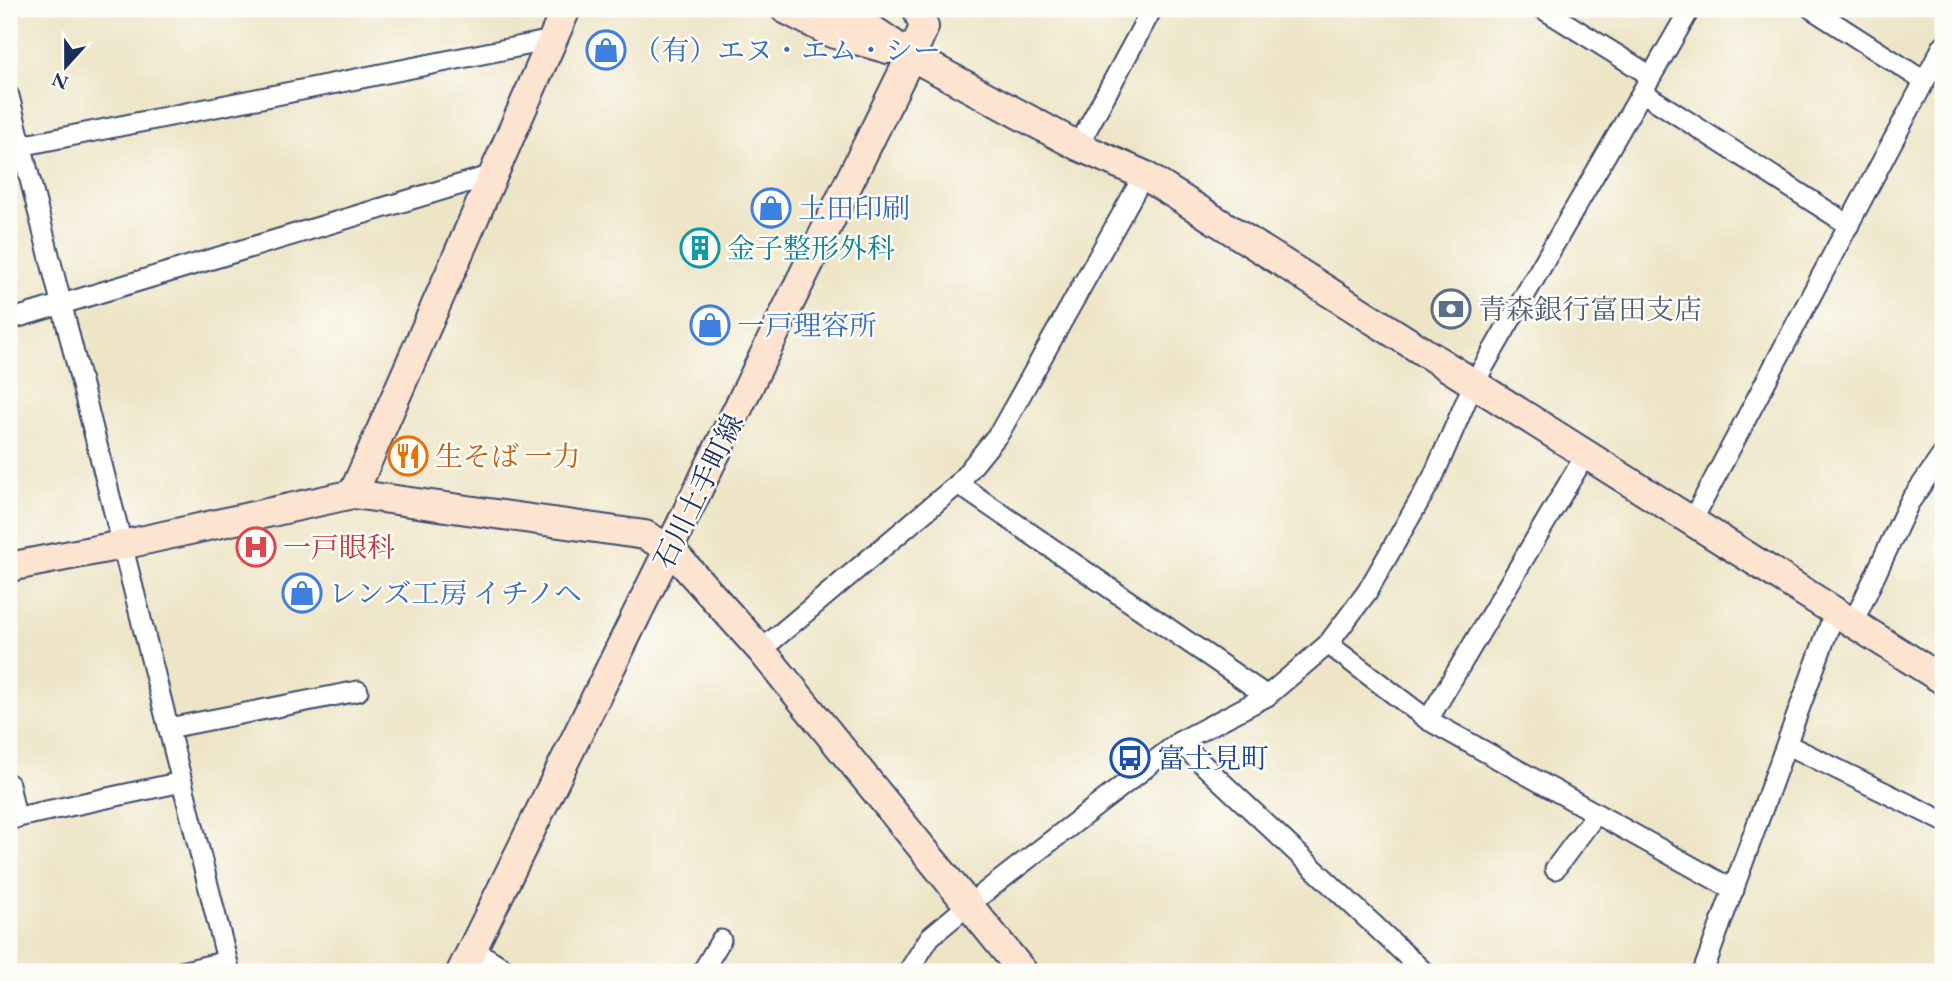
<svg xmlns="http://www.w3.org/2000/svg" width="1952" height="981" font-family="'EB Garamond','Noto Serif JP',serif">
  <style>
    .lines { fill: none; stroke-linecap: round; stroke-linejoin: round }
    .street-casing { stroke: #3b4a6e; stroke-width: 23 }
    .secondary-casing { stroke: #3b4a6e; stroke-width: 32 }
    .street { stroke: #fff; stroke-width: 19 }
    .secondary { stroke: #fde4d1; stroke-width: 28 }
    .labels { text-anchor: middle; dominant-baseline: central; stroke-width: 5; stroke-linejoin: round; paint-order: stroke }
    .shop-label { font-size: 28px; fill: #366cbe; stroke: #fdfcf7; text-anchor: start }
    .culture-label { font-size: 28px; fill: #0d838f; stroke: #fdfcf7; text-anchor: start }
    .service-label { font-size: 28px; fill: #4e5e75; stroke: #fdfcf7; text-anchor: start }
    .food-label { font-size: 28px; fill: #c56008; stroke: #fdfcf7; text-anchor: start }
    .street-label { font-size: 28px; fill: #1b2f5e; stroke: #fdfcf7 }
    .health-label { font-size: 28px; fill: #be3a42; stroke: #fdfcf7; text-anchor: start }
    .transit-label { font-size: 28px; fill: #164399; stroke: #fdfcf7; text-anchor: start }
  </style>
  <rect width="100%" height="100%" fill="#fdfcf7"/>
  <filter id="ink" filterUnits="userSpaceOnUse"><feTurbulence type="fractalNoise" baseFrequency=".0143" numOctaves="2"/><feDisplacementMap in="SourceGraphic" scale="14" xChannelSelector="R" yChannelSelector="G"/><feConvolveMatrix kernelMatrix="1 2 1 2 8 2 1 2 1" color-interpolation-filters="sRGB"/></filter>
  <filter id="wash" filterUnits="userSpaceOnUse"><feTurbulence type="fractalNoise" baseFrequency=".00686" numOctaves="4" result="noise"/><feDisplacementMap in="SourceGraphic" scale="28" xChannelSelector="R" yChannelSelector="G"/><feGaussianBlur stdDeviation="1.57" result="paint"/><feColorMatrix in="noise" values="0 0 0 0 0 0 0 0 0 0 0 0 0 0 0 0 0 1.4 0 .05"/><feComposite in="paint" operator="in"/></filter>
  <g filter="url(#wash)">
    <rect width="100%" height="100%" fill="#eee5c7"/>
  </g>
  <g filter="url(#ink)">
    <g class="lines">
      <!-- street casing -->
      <g class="street-casing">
        <g id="street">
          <path d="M1543,9l108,67"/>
          <path d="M1812,9l112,72"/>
          <path d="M1642,92l207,133"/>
          <path d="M9,96l221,876"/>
          <path d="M20,146l532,-106"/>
          <path d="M1078,146l74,-137"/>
          <path d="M9,320l483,-145"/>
          <path d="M958,484l309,212"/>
          <path d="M1692,521l251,-475"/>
          <path d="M1853,623l56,-120 34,-49"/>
          <path d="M1328,644l100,76 306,170"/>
          <path d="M761,650l197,-166 42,-52 144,-257"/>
          <path d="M1428,720l158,-266"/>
          <path d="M169,728l189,-37"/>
          <path d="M1179,742l245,230"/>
          <path d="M1788,745l155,76"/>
          <path d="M9,784l7,34"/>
          <path d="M9,819l173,-37"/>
          <path d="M1555,869l41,-55"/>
          <path d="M473,949l37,23"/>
          <path d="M181,972l46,-11"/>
          <path d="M702,972l19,-32"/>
          <path d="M908,972l22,-35 37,-31 212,-164 88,-46 61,-52 39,-52 66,-115 40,-92 217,-376"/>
          <path d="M1703,972l132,-361"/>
        </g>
      </g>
      <!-- secondary casing -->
      <g class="secondary-casing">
        <g id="secondary">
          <path d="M785,9l47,24 56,16"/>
          <path d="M842,9l69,47 167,90 66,29 799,505"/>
          <path d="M353,494l213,-485"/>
          <path d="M9,567l113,-22 231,-51 292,41 25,14 91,101 262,322"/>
          <path d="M461,972l450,-916 13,-29 -7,-18"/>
        </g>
      </g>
      <!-- street -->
      <use href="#street" class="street"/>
      <!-- secondary -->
      <use href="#secondary" class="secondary"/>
    </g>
  </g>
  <!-- icons -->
  <defs>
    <g id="shop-ring" transform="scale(2.0125)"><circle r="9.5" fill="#fdfcf7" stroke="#3f7fe0" stroke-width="1.5"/><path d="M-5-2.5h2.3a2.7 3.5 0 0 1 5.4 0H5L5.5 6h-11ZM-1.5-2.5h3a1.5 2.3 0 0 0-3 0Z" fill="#3f7fe0"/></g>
    <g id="building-ring" transform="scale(2.0125)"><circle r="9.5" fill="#fdfcf7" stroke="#0f9aa8" stroke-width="1.5"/><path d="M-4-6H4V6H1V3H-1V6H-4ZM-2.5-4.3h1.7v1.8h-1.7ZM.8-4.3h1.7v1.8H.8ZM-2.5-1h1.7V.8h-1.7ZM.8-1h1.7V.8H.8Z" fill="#0f9aa8"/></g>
    <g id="bank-ring" transform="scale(2.0125)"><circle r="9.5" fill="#fdfcf7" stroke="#5c6f8a" stroke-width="1.5"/><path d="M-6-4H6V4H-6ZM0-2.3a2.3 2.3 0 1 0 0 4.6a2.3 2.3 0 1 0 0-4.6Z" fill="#5c6f8a"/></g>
    <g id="restaurant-ring" transform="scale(2.0125)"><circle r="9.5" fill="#fdfcf7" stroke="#e8710a" stroke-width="1.5"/><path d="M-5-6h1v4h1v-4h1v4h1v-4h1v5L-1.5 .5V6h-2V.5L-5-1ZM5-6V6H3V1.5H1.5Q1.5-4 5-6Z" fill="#e8710a"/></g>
    <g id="hospital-ring" transform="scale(2.0125)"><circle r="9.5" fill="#fdfcf7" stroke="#e0444e" stroke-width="1.5"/><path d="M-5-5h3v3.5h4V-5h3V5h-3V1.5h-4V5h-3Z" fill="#e0444e"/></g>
    <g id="bus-ring" transform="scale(2.0125)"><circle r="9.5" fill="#fdfcf7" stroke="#1a4fb4" stroke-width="1.5"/><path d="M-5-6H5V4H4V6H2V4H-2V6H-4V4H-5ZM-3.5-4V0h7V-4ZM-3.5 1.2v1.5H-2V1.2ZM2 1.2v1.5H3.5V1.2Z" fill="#1a4fb4"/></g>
  </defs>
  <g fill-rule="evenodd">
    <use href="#shop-ring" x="606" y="50"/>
    <use href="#shop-ring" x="771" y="208"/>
    <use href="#building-ring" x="700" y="248"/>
    <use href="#bank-ring" x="1451" y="309"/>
    <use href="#shop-ring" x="710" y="325"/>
    <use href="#restaurant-ring" x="408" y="456"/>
    <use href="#hospital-ring" x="256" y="547"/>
    <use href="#shop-ring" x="302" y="593"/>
    <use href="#bus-ring" x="1130" y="758"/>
  </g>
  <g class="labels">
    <!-- shop labels -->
    <g class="shop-label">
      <text x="633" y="50">（有）エヌ・エム・シー</text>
      <text x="798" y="208">土田印刷</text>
      <text x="737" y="325">一戸理容所</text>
      <text x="329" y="593">レンズ工房 イチノヘ</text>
    </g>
    <!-- culture labels -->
    <g class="culture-label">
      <text x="727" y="248">金子整形外科</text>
    </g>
    <!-- service labels -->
    <g class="service-label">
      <text x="1478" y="309">青森銀行富田支店</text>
    </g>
    <!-- food labels -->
    <g class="food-label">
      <text x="435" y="456">生そば 一力</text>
    </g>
    <!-- street labels -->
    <g class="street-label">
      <text transform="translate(698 491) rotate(-64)">石川土手町線</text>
    </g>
    <!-- health labels -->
    <g class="health-label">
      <text x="283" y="547">一戸眼科</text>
    </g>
    <!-- transit labels -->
    <g class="transit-label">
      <text x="1157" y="758">富士見町</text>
    </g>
  </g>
  <!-- margin -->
  <rect width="1952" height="981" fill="none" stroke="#fdfcf7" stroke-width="35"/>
  <!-- north arrow -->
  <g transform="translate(66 66) rotate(201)" stroke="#fdfcf7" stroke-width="5" paint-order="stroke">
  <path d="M0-5L12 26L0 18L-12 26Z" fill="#1b2f5e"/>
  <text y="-10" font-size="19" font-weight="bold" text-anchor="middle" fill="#1b2f5e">N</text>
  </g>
</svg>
